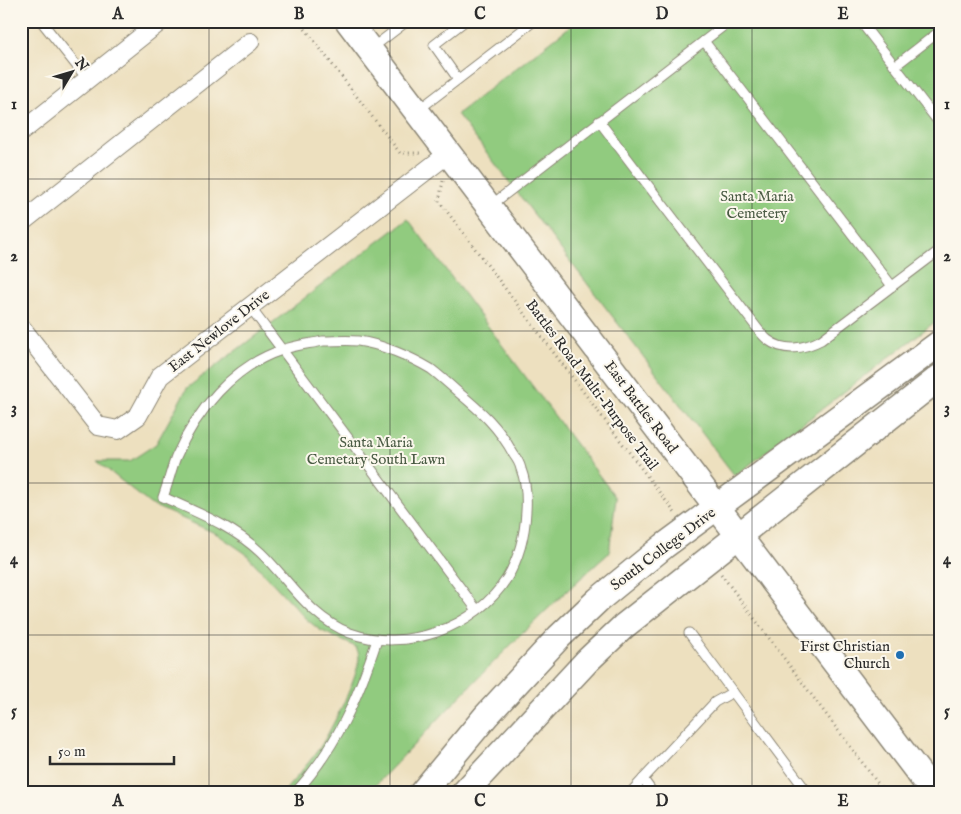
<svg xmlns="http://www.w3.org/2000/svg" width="961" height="814" font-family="'IM FELL English',serif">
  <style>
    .green { fill: #91cb7f; stroke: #5e7b55 }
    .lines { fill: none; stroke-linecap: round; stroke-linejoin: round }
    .lane-casing { stroke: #8c8675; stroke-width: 11 }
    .street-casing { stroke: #8c8675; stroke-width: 20 }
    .secondary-casing { stroke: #8c8675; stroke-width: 28 }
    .path { stroke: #8c8675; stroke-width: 3; stroke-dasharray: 1 4; stroke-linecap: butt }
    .lane { stroke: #fff; stroke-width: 9 }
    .street { stroke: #fff; stroke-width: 18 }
    .secondary { stroke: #fff; stroke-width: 25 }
    .grid { fill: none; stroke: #2b2b2b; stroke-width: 1; stroke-opacity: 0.55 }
    .poi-dot { fill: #1f6fb2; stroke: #fbf7ec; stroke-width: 2 }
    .labels { text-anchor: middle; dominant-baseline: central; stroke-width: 4; stroke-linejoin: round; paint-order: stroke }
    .park-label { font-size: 15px; fill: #4a5b44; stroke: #fbf7ec }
    .street-label { font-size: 15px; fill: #2b2b2b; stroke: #fbf7ec }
    .poi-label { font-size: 15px; fill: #2b2b2b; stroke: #fbf7ec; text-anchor: end }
    .neatline { fill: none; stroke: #2b2b2b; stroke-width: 2 }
    .grid-label { font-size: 16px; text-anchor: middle; font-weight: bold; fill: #2b2b2b }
  </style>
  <rect width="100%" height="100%" fill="#fbf7ec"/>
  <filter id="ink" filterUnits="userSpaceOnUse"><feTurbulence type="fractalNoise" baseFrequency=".02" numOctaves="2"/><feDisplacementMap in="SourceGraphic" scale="10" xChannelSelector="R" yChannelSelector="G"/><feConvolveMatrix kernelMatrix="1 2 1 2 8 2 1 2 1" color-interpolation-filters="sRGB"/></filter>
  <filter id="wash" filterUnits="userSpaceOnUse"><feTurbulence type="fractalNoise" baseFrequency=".0096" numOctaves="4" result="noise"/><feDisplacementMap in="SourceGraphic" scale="20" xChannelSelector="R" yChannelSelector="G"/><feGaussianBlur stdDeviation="1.12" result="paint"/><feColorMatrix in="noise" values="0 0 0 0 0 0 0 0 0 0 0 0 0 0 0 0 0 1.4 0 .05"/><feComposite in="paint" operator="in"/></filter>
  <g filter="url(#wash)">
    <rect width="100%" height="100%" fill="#ede0bf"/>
    <!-- green -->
    <g class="green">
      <path d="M577,21h363v297l-205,158 -278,-362z"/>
      <path d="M408,219l208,279 -7,55c-86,75 -163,158 -241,240h-85c14,-17 30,-34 41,-52 10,-18 34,-63 35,-83 0,-4 -1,-7 -3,-11l-36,-17 -14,-11 -61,-66 -28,-19 -67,-30 -53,-43h33l26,-17 31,-56z"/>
    </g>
  </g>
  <g filter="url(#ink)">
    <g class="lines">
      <!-- lane casing -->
      <g class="lane-casing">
        <g id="lane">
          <path d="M41,21l47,59"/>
          <path d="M860,21l80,103"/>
          <path d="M704,41l188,245"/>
          <path d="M372,48l34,-26"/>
          <path d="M895,66l45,-35"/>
          <path d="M458,79l-24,-34 31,-24"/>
          <path d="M417,111l117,-90"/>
          <path d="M599,121l158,207c3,4 7,9 11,12 16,12 36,9 53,0l119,-90"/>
          <path d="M490,206l240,-185"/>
          <path d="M250,307l227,303"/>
          <path d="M323,341c12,0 24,-1 35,0 23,3 53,16 73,28 9,7 18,15 27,23 23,19 41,35 56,63 3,4 6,9 7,14 5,13 6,28 5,42 -1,23 -7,47 -19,67 -31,50 -102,75 -157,55 -40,-15 -60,-52 -89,-80 -28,-27 -63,-40 -98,-56 5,-13 8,-27 13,-40 20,-46 57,-91 106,-107 13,-5 28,-6 41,-9z"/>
          <path d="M689,633l119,160"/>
          <path d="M643,779l10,14"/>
          <path d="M295,793c42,-46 63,-96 82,-153"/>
          <path d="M630,793l85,-91 18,-10"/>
        </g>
      </g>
      <!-- street casing -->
      <g class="street-casing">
        <g id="street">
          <path d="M21,132l140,-111"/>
          <path d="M21,223l229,-181"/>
          <path d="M21,327l77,99 20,4 20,-14 22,-40 289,-223"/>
        </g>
      </g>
      <!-- secondary casing -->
      <g class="secondary-casing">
        <g id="secondary">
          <path d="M348,21l586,772"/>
          <path d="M422,793l64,-77 73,-79 39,-37 66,-54 276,-203"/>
          <path d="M464,793l123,-132 37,-35 316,-249"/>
        </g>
      </g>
      <!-- path -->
      <g class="path">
        <path d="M299,21l101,132h21"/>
        <path d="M443,181l-4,20 236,312"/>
        <path d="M721,574l164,219"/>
      </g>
      <!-- lane -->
      <use href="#lane" class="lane"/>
      <!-- street -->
      <use href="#street" class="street"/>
      <!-- secondary -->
      <use href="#secondary" class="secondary"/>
    </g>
  </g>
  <!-- grid -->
  <path class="grid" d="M209,21v772M390,21v772M571,21v772M752,21v772M21,179h919M21,331h919M21,483h919M21,635h919"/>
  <!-- markers -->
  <circle class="poi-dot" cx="900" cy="655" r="5"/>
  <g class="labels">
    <!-- park labels -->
    <g class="park-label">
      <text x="757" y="196">Santa Maria<tspan x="757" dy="17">Cemetery</tspan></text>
      <text x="376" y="442">Santa Maria<tspan x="376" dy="17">Cemetary South Lawn</tspan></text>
    </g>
    <!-- street labels -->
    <g class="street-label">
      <text transform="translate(219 331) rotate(-38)">East Newlove Drive</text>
      <text transform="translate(592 385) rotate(53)">Battles Road Multi-Purpose Trail</text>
      <text transform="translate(641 407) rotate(53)">East Battles Road</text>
      <text transform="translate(663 549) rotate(-37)">South College Drive</text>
    </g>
    <!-- poi labels -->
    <g class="poi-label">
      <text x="890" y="646">First Christian<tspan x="890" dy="17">Church</tspan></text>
    </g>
  </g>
  <!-- margin -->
  <rect width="961" height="814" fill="none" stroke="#fbf7ec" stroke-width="55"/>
  <!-- north arrow -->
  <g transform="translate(72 72) rotate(52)" stroke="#fbf7ec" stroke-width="4" paint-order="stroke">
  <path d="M0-4L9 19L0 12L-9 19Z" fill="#2b2b2b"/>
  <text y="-8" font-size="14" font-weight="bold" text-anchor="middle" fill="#2b2b2b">N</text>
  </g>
  <!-- scale -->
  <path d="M50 756v8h124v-8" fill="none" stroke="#2b2b2b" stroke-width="2.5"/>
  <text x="58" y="756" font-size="15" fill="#2b2b2b" stroke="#fbf7ec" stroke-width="4" paint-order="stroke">50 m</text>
  <rect x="28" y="28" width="906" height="758" class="neatline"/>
  <g class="grid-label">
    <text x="118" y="19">A</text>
    <text x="299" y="19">B</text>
    <text x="480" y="19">C</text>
    <text x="662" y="19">D</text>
    <text x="843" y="19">E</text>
    <text x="14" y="109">1</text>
    <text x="947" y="109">1</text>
    <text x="14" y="261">2</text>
    <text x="947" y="261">2</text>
    <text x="14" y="413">3</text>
    <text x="947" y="413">3</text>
    <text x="14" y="564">4</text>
    <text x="947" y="564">4</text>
    <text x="14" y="716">5</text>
    <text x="947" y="716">5</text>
    <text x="118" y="806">A</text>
    <text x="299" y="806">B</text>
    <text x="480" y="806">C</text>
    <text x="662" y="806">D</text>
    <text x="843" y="806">E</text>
  </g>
</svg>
